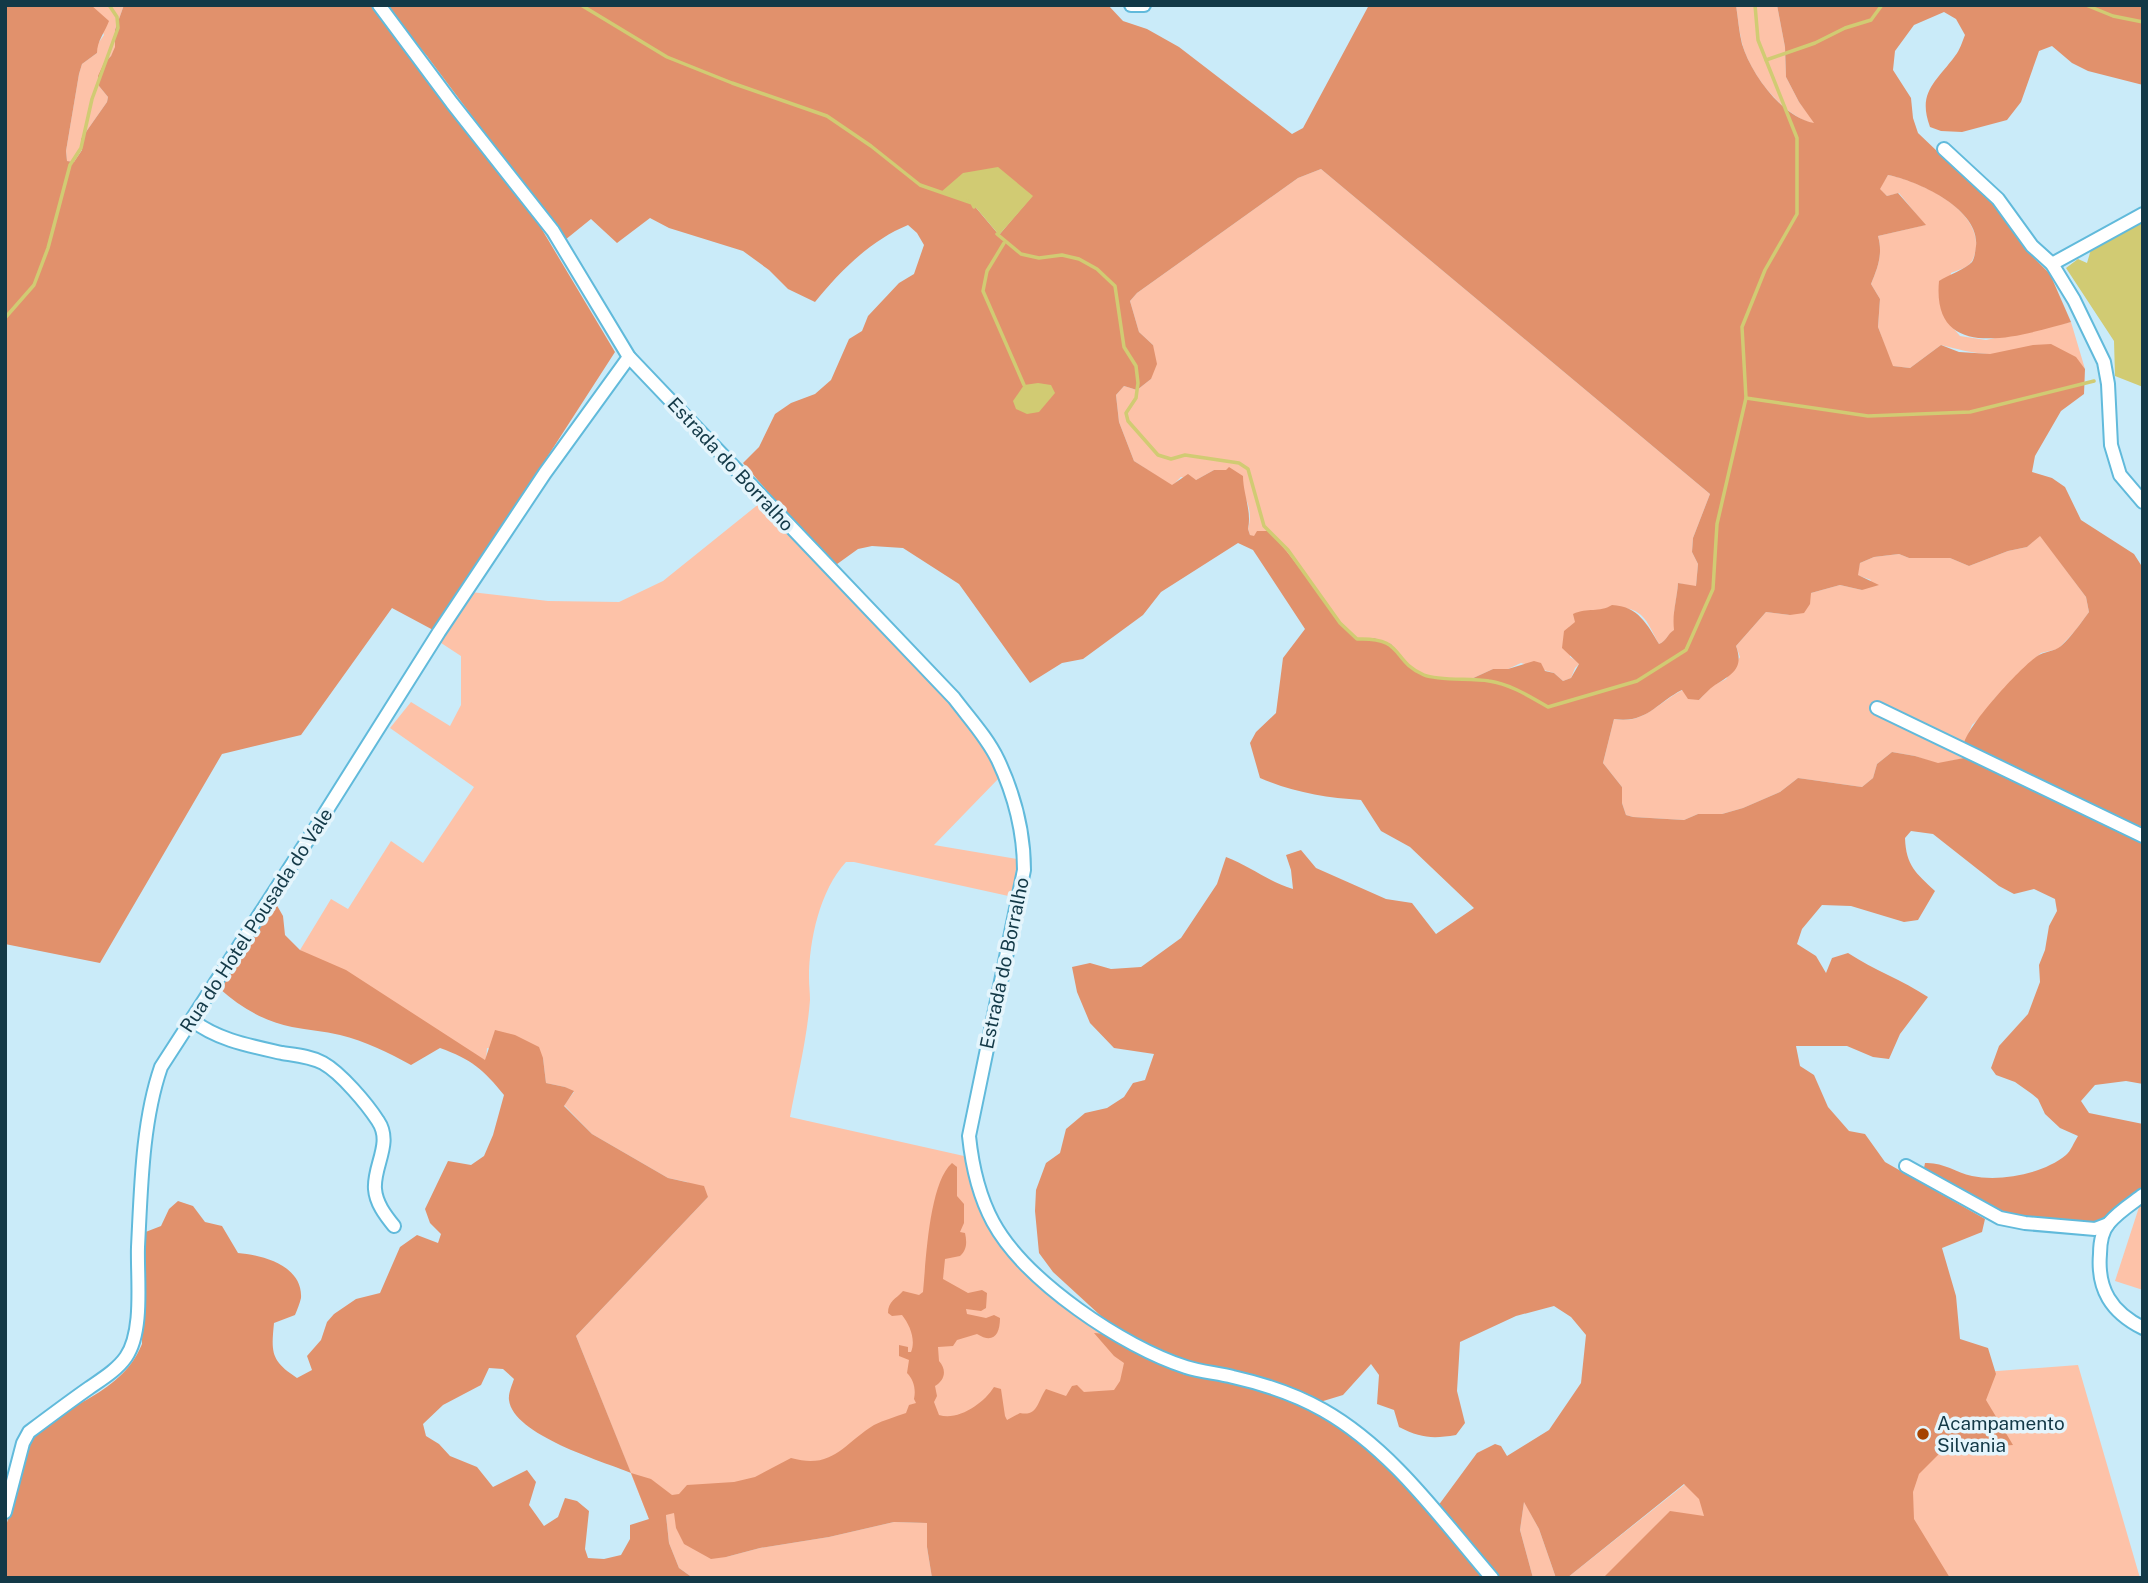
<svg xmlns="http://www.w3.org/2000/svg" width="2148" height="1583" font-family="'Public Sans',sans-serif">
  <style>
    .green { fill: #fdc2a8 }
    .forest { fill: #e1916c; fill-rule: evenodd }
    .water { fill: #d1cb73 }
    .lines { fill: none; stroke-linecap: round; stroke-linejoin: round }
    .stream { stroke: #d1cb73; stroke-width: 3.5 }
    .street-casing { stroke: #61badb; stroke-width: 16 }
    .street { stroke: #fff; stroke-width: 12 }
    .poi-dot { fill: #a54301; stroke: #e5f5fc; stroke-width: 2.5 }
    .labels { text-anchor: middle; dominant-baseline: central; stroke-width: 7; stroke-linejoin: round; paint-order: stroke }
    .street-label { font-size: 19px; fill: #133947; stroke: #e5f5fc }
    .poi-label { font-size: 19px; fill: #133947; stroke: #e5f5fc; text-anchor: start }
  </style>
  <rect width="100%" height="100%" fill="#caebf9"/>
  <!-- green -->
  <g class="green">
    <path d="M91,5h33l-9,25 1,17 -5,9 -7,7 -5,23 9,11 -1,5 -26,37 1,10 -7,13 -8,-1 -1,-10 13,-77 3,-10 15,-11v-8l7,-10z"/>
    <path d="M1736,5h41l8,42 1,30 13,25 17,22c-32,-6 -66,-50 -74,-81 -3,-12 -4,-25 -6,-38z"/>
    <path d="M1321,169l389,325 -17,44 -1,14 6,12 -2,23 -18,-4c-1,17 -6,30 -3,47 -8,4 -8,11 -16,14 -5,-8 -10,-22 -18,-29 -20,-17 -53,-2 -72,12l1,30 10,6 -5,5 -4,10 -8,3 -9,-8 -33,-10 -13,6h-15l-24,11 -42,-4 -16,-8 -20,-24 -17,-6 -17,1 -17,-16 -27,-35 -51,-57h-4l-4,6 -4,-2 -2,-6c7,-23 -7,-42 -22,-59h-12l-18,10 -15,-3 -9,9 -38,-25 -15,-39 -3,-27 8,-9 13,4 14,-11 2,-34 -14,-13 -9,-31 7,-8 161,-115z"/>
    <path d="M1888,175c32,6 92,34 88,73 -3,18 -9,19 -25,25l-4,48 13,15 26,4 85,-18 14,47c-26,-35 -60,-14 -97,-15 -17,-1 -31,-5 -47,-9l-31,23 -18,-2 -14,-39 2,-28 -9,-15c7,-17 12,-30 7,-48l47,-11 -26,-32 -12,3 -8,-7z"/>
    <path d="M760,503l200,210 22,30 18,34 -66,68 83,14 -4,38 -159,-35h-8c-26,28 -37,78 -37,116 0,7 1,15 1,22 -3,39 -13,79 -20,117l174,39 30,79 22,29 86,71 46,24 -21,39 -401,159 34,-9 69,-11 65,-15 34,1 -1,24 5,31h-239l-14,-10 -10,-25 -3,-28 -17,4 -73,-183 132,-139 -21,-15 -19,-4 -76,-44 -28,-29 10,-13 -9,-5 -19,-4 -3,-25 -56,-10 -1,13 -186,-111 31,-51 17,10 43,-68 32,22 51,-76 -84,-59 21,-26 39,24 11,-21v-49l-23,-15 33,-49 77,9 71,1 44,-21z"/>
    <path d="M2040,535l46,62 3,15 -14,19 -17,18 -17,4 -47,46 -6,11 -16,15 -8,19v14l-26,6 -23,-8 -23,-4 -15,12 -4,14 -11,9 -64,-9 -18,14 -37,16 -21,6h-24l-14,6 -51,-3 -7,-2 -4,-12v-16l-19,-24 11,-44c30,6 44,-17 69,-29l16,10 13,-14 14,-7 14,-22 -4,-11 30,-34 24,3 21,-22 29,-8 22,5 9,-10 -14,-5 3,-12 14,-6 25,-3 10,4h41l19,8 39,-15 19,-4z"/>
    <path d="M2141,1201l2,1v88l-28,-9z"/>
    <path d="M2078,1365l62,213h-573l243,-193z"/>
    <path d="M1524,1501l15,28 17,49h-23l-13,-48z"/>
  </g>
  <!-- forest -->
  <g class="forest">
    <path d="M5,5h86l18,16c-4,11 -12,20 -12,32l-15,11 -3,10 -13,77 1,10 7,1 8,-12 -1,-11 26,-37 1,-5 -9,-11 -1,-10 6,-13 7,-7 4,-9v-17l9,-25h252l146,191 93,156 -180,279 -43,-23 -91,127 -79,19 -122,209 -95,-19z"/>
    <path d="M385,5h723l15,16 24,8 32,18 113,87 11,-6 66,-123h367c2,13 3,27 6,39 9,30 41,74 72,79l-15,-21 -13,-25 -1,-30 -8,-42h366v80l-55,-14 -16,-8 -20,-17 -13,5 -18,51 -14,18 -45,12 -21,-1 -11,-4c-13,-35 6,-45 25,-71 5,-6 7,-14 10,-21l-9,-16 -12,-7 -30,13 -19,26 -2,19 18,28 2,20 5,15 83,79 27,40 22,22 21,48c-48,13 -140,44 -132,-41 9,-6 27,-12 33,-19 3,-5 3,-10 4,-16 4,-37 -58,-65 -88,-71l-8,14 7,7 11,-3 28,32 -48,11c5,18 0,31 -7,48l9,15 -2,28 15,39 17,2 31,-23 18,7 31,2 43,-9 18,-1 25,13 9,12 -1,25 -23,17 -26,45 -3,16 20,6 13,9 16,33 53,34 7,11 2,-2v267l-179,-86c3,-18 55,-75 72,-87 8,-6 18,-5 25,-11 11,-10 19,-22 28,-34l-3,-15 -46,-61 -13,11 -19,4 -39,15 -19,-8h-41l-10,-4 -25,3 -14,6 -2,12 21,10 -17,5 -22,-5 -29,8 -1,11 -6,9 -14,2 -24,-3 -30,34c8,22 -3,28 -21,39 -6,4 -11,10 -16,15l-11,-1 -6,-9c-25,12 -35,34 -68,29l-11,44 19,24v16l4,12 7,2 51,3 14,-6h24l21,-6 37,-16 18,-14 64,9 11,-9 4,-14 15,-12 23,4 23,7 26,-5 179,84v242l-17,-3 -31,4 -14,16 8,12 54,11v65l-41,33 -9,1 -82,-8 -76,-37 -11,-10 1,-5c18,-1 30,9 47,13 28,6 71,-2 94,-21 5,-4 8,-13 12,-19l-18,-8 -15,-14 -7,-15 -6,-5 -17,-12 -19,-7 -5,-7 8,-22 29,-32 12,-32 -1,-17 6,-15 4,-24 8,-15 -2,-12 -21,-10 -20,5 -15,-8 -66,-52 -22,-3 -6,7c1,28 11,35 30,53l-17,29 -14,2 -53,-16 -29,-1 -20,24 -5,15 19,12 10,17 6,-15 16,-5c26,17 54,27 80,44l-28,37 -11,25 -16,-2 -26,-11h-51l4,20 14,9 14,32 21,24 16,3 20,28 100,57 -3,13 -40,16 14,48 4,43 28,9 8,26 -10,26 27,45 -70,5 -24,24 -6,18 1,27 36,59h-347l67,-67 34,5 -5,-17 -15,-15 -117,94h-11l-17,-49 -15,-27 -4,28 13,48h-34l-61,-72 39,-53 18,-9 6,2 6,10 42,-26 32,-47 5,-48 -15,-18 -17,-11 -38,10 -56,26 -3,49 8,32 -9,12c-24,4 -35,3 -57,-8l-5,-17 -17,-6 2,-29 -8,-11 -28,31 -23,7 -55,-23 -88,-21 -50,-24 -26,-18 -48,-44 -14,-19 -4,-42 1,-21 10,-27 14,-10 6,-24 19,-16 22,-5 17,-11 9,-14 12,-3 9,-26 -40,-6 -24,-25 -13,-31 -5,-25 18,-4 21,6 30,-2 40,-29 36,-54 9,-27c24,9 43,25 67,32l-2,-19 -5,-15 15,-5 15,18 70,31 26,4 24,31 38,-26 -64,-61 -29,-16 -20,-31c-35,-2 -69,-8 -101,-22l-10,-35 6,-11 20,-19 7,-55 22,-29 -52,-79 -15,-7 -77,49 -18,23 -60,44 -21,4 -32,20 -71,-99 -56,-36 -31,-2 -14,3 -25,18 -90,-104 16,-16 16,-33 16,-11 24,-9 16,-14 18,-41 13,-8 6,-15 31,-33 15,-9 10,-29 -7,-12 -9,-8c-37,15 -68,46 -93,77l-27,-13 -19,-19 -26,-19 -74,-23 -19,-10 -33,25 -26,-24 -26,21 -138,-184zM1321,169l389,325 -17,44 -1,14 6,12 -2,22 -18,-3c-1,16 -6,30 -4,47 -7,4 -7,11 -15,14 -12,-20 -21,-38 -47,-39 -13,8 -24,2 -39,9l2,8 -11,9 -2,17 17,16 -8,14 -8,3 -9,-8 -9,-2 -4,-8 -7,-2 -26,8h-15l-24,11 -42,-4 -16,-8 -20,-24 -17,-6 -17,1c-35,-32 -55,-75 -89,-108h-11l-3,5 -4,-1 -2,-6c4,-18 -5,-35 -5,-53l-14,-9 -3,3h-12l-18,10 -8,-6 -16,11 -38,-24 -15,-39 -3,-27 8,-9 13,4 14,-11 6,-15 -4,-19 -14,-13 -9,-31 7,-8 161,-115zM942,193l90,3 -33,39 -27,-32z"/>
    <path d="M275,902l8,14 2,19 15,15 46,20 139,90 10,-30 20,5 24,12 4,11 3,25 19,4 9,4 -10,15 28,28 76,44 36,8 4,11 -132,139 55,137 20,6 21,16 7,-1 8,-9 47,-3 21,-5 36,-19c42,12 52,-14 83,-33 10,-5 21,-8 32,-12l3,-8 7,-2 -2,-4c2,-9 0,-19 -7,-26l2,-13 -10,-4v-11l9,2v5h3c5,-12 -1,-27 -9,-37l-10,1 -4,-3c0,-12 8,-14 15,-22l16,4 4,-3c3,-31 6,-109 29,-129l5,4v29l7,8v19l-4,9 5,1c2,9 2,17 -5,23l-15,3 -2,20 25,14 14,-3 5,3 -1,15 -5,3 -15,-2 1,5 19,4 8,-3 6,3c0,17 -7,26 -23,16l-20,6 -4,6 -15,1 1,14c8,9 6,19 -4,25l2,10 -3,6 5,13c20,6 45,-12 55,-28l7,2 4,27 2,4 13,-7c18,4 18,-13 26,-24l20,7 6,-10 5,-1 7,7 30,-2 6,-9 4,-18 -10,-7 -20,-23 12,1 79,41c31,0 65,9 94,21 23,10 47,19 67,33 53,38 99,100 142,149h-556l-5,-31v-24l-33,-1 -65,15 -69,11 -34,9 -15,2 -27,-15 -8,-16 -2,-15 -8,2 3,28 10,25 14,10h-688v-48l23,-85c29,-43 91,-45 114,-101l1,-111 18,-7 8,-17 9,-8 15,5 12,16 17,4 16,27c25,2 65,13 63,45 -1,5 -4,12 -6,17l-21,8c-3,30 -3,38 23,55l15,-8 -5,-14 14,-16 6,-18 7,-8 22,-15 24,-6 20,-46 17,-12 21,8 3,-9 -11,-11 -5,-14 23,-48 23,4 13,-9 9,-21 11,-40c-20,-25 -33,-36 -64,-47l-29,17c-22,-12 -46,-24 -71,-30 -16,-4 -32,-5 -48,-8 -27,-5 -52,-20 -72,-38zM489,1368l14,1 11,10c-2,6 -6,15 -5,21 4,35 93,61 122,73l18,46 -19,6v14l-9,16 -17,4 -16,-1 -3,-9 4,-38 -12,-10 -12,-3 -7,19 -14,9 -15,-21 7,-23 -9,-12 -34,17 -16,-20 -27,-11 -11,-12 -13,-8 -3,-12 20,-19 38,-20z"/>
  </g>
  <!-- water -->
  <g class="water">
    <path d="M998,167l35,29 -34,39 -27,-32 -31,-11 22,-19z"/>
    <path d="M2143,219v168l-28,-11 -1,-35 -48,-73 12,-9 9,4 5,-17z"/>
    <path d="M1038,383l13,2 4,8 -16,19 -12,2 -11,-5 -3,-8 11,-16z"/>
  </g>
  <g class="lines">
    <!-- stream -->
    <g class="stream">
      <path d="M581,5l86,52 65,26 95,33 44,30 49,39 52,18 2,4"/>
      <path d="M2086,5l27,11 30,6"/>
      <path d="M1766,60l49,-17 30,-15 26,-8 11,-15"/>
      <path d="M997,234l24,20 18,4 23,-3 17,4 18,10 18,17 9,61 12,19 2,17 -2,15 -10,15 2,8 30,34 13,4 14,-4 54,8 9,6 16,57 24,24 52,73 17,16c48,-2 34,22 67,36 15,6 47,3 65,6 21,3 40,15 59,26l89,-26 49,-31 27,-61 4,-65 29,-126 -4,-71 23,-57 32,-56v-76l-39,-98 -3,-35"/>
      <path d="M1004,243l-17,28 -4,20 41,94"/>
      <path d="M5,318l29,-33 14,-37 22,-83 11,-17 11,-49 26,-71 -1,-11 -8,-12"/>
      <path d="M1746,398l122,18 102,-4 124,-31"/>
    </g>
    <!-- street casing -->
    <g class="street-casing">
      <g id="street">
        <path d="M379,5l73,98 101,128 76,126 325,341c15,20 33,39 44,62 16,34 26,73 26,110l-55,266c3,29 10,60 24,86 32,59 130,125 193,145 15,5 32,6 47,10 31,7 62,17 90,33 69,39 118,109 169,168"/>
        <path d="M1131,5h13"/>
        <path d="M1944,149l54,50 34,47 20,18 22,36 30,62 4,22 3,61 9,30 23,27"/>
        <path d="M2052,264l91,-50"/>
        <path d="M1877,708l266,128"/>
        <path d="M192,1020c25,20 59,26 90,33 13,2 28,3 41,10 18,10 44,41 55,58 15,22 -5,45 -3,68 1,14 10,26 19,37"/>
        <path d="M1906,1166l94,52 25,5 70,6 13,-5"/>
        <path d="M2143,1195c-12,9 -25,17 -34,28 -7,8 -9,20 -9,31 -3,35 11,58 43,74"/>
        <path d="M5,1512l18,-69 6,-11c20,-15 40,-30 60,-44 13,-9 28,-18 37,-31 18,-26 11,-79 12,-110 3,-58 4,-125 23,-180l159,-246 119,-189 106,-159 84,-116"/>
      </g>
    </g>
    <!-- street -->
    <use href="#street" class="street"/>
  </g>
  <!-- markers -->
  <circle class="poi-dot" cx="1923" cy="1434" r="7"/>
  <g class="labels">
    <!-- street labels -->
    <g class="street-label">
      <text transform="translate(731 464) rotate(47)">Estrada do Borralho</text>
      <text transform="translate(256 920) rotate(-57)">Rua do Hotel Pousada do Vale</text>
      <text transform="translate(1004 963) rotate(-78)">Estrada do Borralho</text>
    </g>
    <!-- poi labels -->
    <g class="poi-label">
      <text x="1937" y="1423">Acampamento<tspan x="1937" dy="22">Silvania</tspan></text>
    </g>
  </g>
  <!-- border -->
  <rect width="2148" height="1583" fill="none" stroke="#133947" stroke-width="14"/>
</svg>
